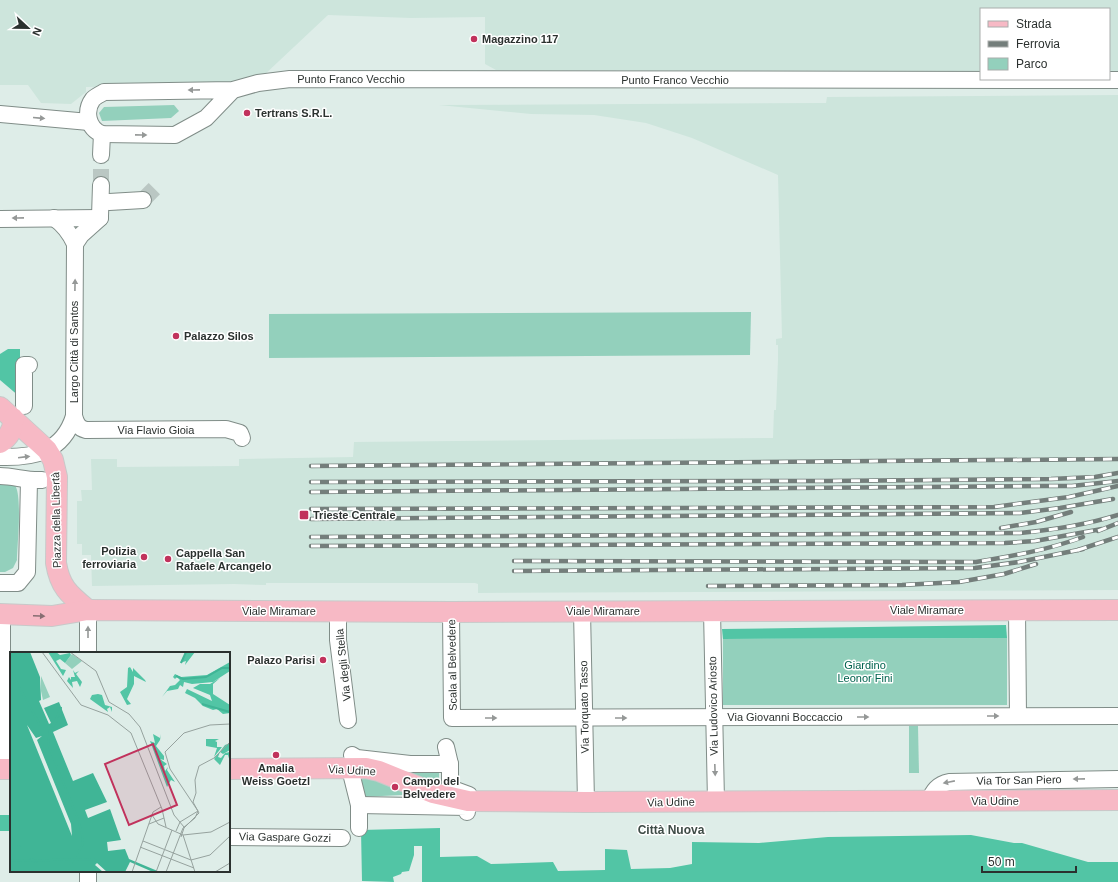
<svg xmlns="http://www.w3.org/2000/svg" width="1118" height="882" font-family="Arial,sans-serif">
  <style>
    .built { fill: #cde5dc }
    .green { fill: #93d0bc }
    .forest { fill: #52c5a5 }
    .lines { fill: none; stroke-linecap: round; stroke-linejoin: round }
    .minor-tunnel { stroke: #bac7c3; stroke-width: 16; stroke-dasharray: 16 8; stroke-linecap: butt }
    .minor-casing { stroke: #808d88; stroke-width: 18 }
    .major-casing { stroke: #c8c9c9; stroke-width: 22 }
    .minor { stroke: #fff; stroke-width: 16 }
    .major { stroke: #f7b9c5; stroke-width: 20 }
    .rail-casing { stroke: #747e7b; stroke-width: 4.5 }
    .rail { stroke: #fff; stroke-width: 3; stroke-dasharray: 9; stroke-linecap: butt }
    .oneway { fill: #959897 }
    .oneway2 { fill: #876e72 }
    .poi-dot { fill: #c1325c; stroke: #fff; stroke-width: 1.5 }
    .labels { text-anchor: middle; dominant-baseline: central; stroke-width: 3; stroke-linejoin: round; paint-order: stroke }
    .poi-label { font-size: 11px; font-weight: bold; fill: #2b312f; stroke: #fff; text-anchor: start }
    .street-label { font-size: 11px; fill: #2b312f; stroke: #fff }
    .park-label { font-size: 11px; fill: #00634e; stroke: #fff }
    .neighbourhood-label { font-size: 12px; font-weight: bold; fill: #3e4b46; stroke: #fff }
    .inset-river { fill: none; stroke: #40b596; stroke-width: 2 }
    .inset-road { fill: none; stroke: #96a29e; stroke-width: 1 }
    .view { fill: #c1325c; fill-opacity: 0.15; stroke: #c1325c; stroke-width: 2 }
    .inset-edge { fill: none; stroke: #2b312f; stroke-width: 2 }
  </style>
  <rect width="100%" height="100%" fill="#deede8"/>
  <!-- built -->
  <g class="built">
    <path d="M0,0h1118v72h-9v-63h-128v62l-485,-1 -11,-6v-47l-74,1 -83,-3 -66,62 -33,8 -143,2v5l-15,12 -30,-1 -13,-18h-28z"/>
    <path d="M1118,95v495l-640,3v-9l-3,-1h-209v2l-32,-1 -142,2 -1,-31h-9v-11h-5v-43h5l-1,-11h11l-1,-31h26v8l122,-1v-7l114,-2 1,-15 419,-4 1,-28h2l2,-50v-15h-2v-6l6,-1 -4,-163 -86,-37 -46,-15 -52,-8 -63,-1 -92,-9 387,-2 1,-6z"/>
  </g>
  <!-- green -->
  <g class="green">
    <path d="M174,105l5,6 -8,7 -69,3 -3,-8 5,-6z"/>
    <path d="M751,312l-1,43 -481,3v-44z"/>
    <path d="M0,478c4,2 11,3 14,6 9,8 3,63 3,76l-4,8 -8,4h-5z"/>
    <path d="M1007,638v67h-284v-66z"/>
    <path d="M909,726h9l1,47h-10z"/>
    <path d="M409,768h30v20l-29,-10z"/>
    <path d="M362,776l59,18 -59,3z"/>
  </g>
  <!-- forest -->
  <g class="forest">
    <path d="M8,349h12v48l-20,-17v-26z"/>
    <path d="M1006,625l1,13 -284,1 -1,-10z"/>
    <rect x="0" y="815" width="11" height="16"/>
    <path d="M440,828v29l37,-1 14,8 62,-2 5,9 47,-1v-21l22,1 4,19 39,-1 22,-4v-22l67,1 69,-6 143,-2 43,8h8l66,19h30v20h-696v-36h-8v9l-5,16 -7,1 -1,2 -8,3 1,5 -32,-1 -1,-51z"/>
  </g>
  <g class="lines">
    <!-- minor-tunnel -->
    <g class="minor-tunnel">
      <path d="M101,185v-30"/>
      <path d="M143,200l14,-14"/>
    </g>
    <!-- minor casing -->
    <g class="minor-casing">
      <g id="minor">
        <path d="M233,90l-27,28 -31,17 -73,-1c-14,-5 -18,-23 -9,-35 3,-3 8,-5 11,-7l129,-2 25,-7 32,-4 828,1"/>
        <path d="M0,114l89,8"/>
        <path d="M101,155l1,-21"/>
        <path d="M109,202l34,-2"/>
        <path d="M100,216l1,-31"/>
        <path d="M0,219l100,-1"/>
        <path d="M75,244l6,-9 19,-17"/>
        <path d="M24,406v-41h5"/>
        <path d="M74,416c2,7 4,12 12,14l140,-1 14,4 2,5"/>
        <path d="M0,457c34,1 63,-5 74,-41l1,-172c-5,-11 -11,-19 -21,-26"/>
        <path d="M0,476c14,0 27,5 42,4"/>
        <path d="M0,583h18l9,-11 2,-91"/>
        <path d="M1017,610l1,106"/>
        <path d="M338,611v29l10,80"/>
        <path d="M582,611l4,191"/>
        <path d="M712,611l4,190"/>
        <path d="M451,612l1,106 666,-2"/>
        <path d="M2,614v155"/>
        <path d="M88,653v-43"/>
        <path d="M446,747l4,17v24l19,7"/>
        <path d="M352,755l5,3 53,6h40"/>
        <path d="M352,777l7,28v23"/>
        <path d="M929,801c4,-10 9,-17 20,-19l169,-3"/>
        <path d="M359,805l108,2v5"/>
        <path d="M229,837l113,1"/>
        <path d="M88,871v11"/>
      </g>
    </g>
    <!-- major casing -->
    <g class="major-casing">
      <g id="major">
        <path d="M0,407l47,43 6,10 4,17 -1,86c4,25 14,32 32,47"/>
        <path d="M0,443c9,-6 14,-14 13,-25"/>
        <path d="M0,614l52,2 36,-6 363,2 667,-2"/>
        <path d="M0,769h11"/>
        <path d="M229,769l137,-1 13,3 54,22 35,8 118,1 532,-2"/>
      </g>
    </g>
    <!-- minor -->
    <use href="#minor" class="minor"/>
    <!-- major -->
    <use href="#major" class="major"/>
    <!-- rail casing -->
    <g class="rail-casing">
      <g id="rail">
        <path d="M311,466l807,-7"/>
        <path d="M311,482l515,-1 225,-2 44,-2 23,-4"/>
        <path d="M311,492l732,-6h29l46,-5"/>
        <path d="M311,509l683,-2 75,-10 49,-11"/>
        <path d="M311,519l709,-6 40,-5 53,-9"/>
        <path d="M1001,528l35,-6 35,-10"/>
        <path d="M1098,531l20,-8"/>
        <path d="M311,537l709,-4c33,-3 66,-8 98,-18"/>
        <path d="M311,546l694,-3 30,-2 67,-12"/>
        <path d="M1078,550l40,-13"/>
        <path d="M514,561l462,1c36,-6 72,-12 107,-25"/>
        <path d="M514,571l461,-3 44,-6 64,-13"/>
        <path d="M708,586l194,-1 57,-3 45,-8 32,-10"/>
      </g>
    </g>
    <!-- rail -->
    <use href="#rail" class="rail"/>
  </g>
  <!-- one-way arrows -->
  <defs><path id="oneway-solid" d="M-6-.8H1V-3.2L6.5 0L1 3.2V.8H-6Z"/></defs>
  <g class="oneway">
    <use href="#oneway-solid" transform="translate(194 90) rotate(179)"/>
    <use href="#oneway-solid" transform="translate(39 118) rotate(5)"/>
    <use href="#oneway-solid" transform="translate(141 135) rotate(1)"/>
    <use href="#oneway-solid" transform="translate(18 218) rotate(179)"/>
    <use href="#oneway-solid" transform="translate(75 285) rotate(-89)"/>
    <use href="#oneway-solid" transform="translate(24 457) rotate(-7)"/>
    <use href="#oneway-solid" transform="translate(88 632) rotate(-90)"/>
    <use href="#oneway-solid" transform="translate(993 716)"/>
    <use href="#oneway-solid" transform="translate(863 717)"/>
    <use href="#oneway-solid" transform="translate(491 718)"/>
    <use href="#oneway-solid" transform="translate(621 718)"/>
    <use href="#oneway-solid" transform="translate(715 770) rotate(88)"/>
    <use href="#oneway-solid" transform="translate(1079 779) rotate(179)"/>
    <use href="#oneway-solid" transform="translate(949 782) rotate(169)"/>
  </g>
  <use class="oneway2" href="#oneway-solid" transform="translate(39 616) rotate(2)"/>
  <!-- markers -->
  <g class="poi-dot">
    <circle cx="474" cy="39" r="4"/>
    <circle cx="247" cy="113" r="4"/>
    <circle cx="176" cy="336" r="4"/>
    <rect x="299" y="510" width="10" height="10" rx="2"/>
    <circle cx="144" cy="557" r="4"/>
    <circle cx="168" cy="559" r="4"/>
    <circle cx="323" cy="660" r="4"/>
    <circle cx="276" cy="755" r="4"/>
    <circle cx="395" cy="787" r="4"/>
  </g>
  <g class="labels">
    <!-- poi labels -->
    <g class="poi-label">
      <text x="482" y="39">Magazzino 117</text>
      <text x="255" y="113">Tertrans S.R.L.</text>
      <text x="184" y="336">Palazzo Silos</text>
      <text x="313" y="515">Trieste Centrale</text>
      <text x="136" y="551" text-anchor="end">Polizia<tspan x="136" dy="13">ferroviaria</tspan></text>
      <text x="176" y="553">Cappella San<tspan x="176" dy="13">Rafaele Arcangelo</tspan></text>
      <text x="315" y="660" text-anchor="end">Palazo Parisi</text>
      <text x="276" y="768" text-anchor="middle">Amalia<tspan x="276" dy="13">Weiss Goetzl</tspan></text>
      <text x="403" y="781">Campo del<tspan x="403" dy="13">Belvedere</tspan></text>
    </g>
    <!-- street labels -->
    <g class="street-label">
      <text x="351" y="79">Punto Franco Vecchio</text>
      <text x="675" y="80">Punto Franco Vecchio</text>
      <text transform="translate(74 352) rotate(-90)">Largo Città di Santos</text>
      <text x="156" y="430">Via Flavio Gioia</text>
      <text transform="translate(56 520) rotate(-91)">Piazza della Libertà</text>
      <text x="927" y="610">Viale Miramare</text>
      <text x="279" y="611">Viale Miramare</text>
      <text x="603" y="611">Viale Miramare</text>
      <text transform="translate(343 665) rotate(-96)">Via degli Stella</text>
      <text transform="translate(452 665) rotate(-91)">Scala al Belvedere</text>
      <text transform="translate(713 706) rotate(-91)">Via Ludovico Ariosto</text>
      <text transform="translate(584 707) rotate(-91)">Via Torquato Tasso</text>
      <text x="785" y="717">Via Giovanni Boccaccio</text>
      <text transform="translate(352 770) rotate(3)">Via Udine</text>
      <text transform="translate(1019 780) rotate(-1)">Via Tor San Piero</text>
      <text x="995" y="801">Via Udine</text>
      <text transform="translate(671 802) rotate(-1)">Via Udine</text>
      <text transform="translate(285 837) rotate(1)">Via Gaspare Gozzi</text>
    </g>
    <!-- park labels -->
    <g class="park-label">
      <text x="865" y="665">Giardino<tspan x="865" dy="13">Leonor Fini</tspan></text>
    </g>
    <!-- neighbourhood labels -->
    <g class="neighbourhood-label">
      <text x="671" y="830">Città Nuova</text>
    </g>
  </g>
  <!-- overview -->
  <g transform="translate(10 652)">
    <rect width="220" height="220" fill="#deede8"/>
    <path d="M62,2l10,7 -10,8 -7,-6zM31,24l9,21 -7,3 -2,-9z" fill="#93d0bc"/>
    <path d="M38,0h8l4,3 10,-2 1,2 -6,8 -5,-4 -4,2 5,8 5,1 -3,6zM176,0h9l-10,13 1,-4 -6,2zM220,10v9l-17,11 -21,2 -8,-2 -1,5 -3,-2 -2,4 -11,2 -5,6 8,-11 5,-1 5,-5 -3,-3 -2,2 -2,-2 2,-3 6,3 26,-2zM120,15l3,5v-4l12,12 1,2 -12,-6v8l-7,15 4,5 -4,1 -7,-13 7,-5 1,-19zM63,18l2,3 4,-2 -3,3 6,8 -2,5 -3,-6 -5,1 1,6 -6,-7 2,-4 2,3v-3h4zM210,26l-7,6v10l17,11v8l-7,1 -6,-5 -4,1 -10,-4 -8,-8 -10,-5 2,-4 25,12 -2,-6 -17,-7 7,-4h10zM88,42l4,1 3,10 7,2v5l-2,-5 -3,2 1,3 -18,-13 2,-4zM143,82l7,4 1,-4 -1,6 -4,6 8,10v4l-4,-1 7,5 -3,2 1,5 3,-4 -1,3 8,12 -4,-2 -4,7 -17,-46 5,2zM196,87h13l-4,2 2,1v5h5l-8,10 3,-9 -11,-2zM220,91v7l-7,4 -3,-2 -2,5 3,1 4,-5 5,-1v10l-2,-7h-3l-5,10 -6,-6 11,-14z" fill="#52c5a5"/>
    <path d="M0,0h20l10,25 1,23 -2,1 10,23 2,-1 -7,-15 15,-6 9,23 -15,7 20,49 20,-8 14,29 -22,8 3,8 22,-9 11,31 -14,2 1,9 17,-2 4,10 31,13h-7l-23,-10 -5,10h-18l-10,-9 -2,2 8,7h-93z" fill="#40b596"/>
    <path d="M17,73l9,13 6,-2 -5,4 34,84 1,12z" fill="#deede8"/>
    <path class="inset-river" d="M171,11l5,-11M0,18l31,57h8l6,-5 6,-15 -1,10 -10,13 -2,14 31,78 4,17 -1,7 -16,26M166,24l7,3 23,-2 16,-9h8M192,52l28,8M0,185l35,35M0,209l82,-2 8,3 9,10"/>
    <path class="inset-road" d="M32,0l39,53 27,10 23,18 31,76 4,18M60,0l26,19 13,31 20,12 11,13 34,88 10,12M188,159l-28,-42 -5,-17 19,-19 26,-8 20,-1M142,163l6,9 25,11 12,37M139,172l15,-6M166,179l4,-9 18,-11M173,183l28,-3 19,-10M171,185l3,-9 15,-15 -6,-11 3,-9 -1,-13 4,-14 15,-8 16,-16M133,189l48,19M130,195l54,21M181,208l19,-5 20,-19M122,220l21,-60 8,-5M146,220l16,-42M156,220l17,-44 12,-10 3,-7M205,220l15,-9"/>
    <path class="view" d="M143,92l24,61 -48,20 -24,-61z"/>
    <rect width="220" height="220" class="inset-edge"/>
  </g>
  <!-- legend -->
  <rect x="980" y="8" width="130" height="72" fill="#ffffff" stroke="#aaadac"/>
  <rect x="988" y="21" width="20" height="6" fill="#f7b9c5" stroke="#aaadac"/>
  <text x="1016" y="28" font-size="12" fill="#2b312f">Strada</text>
  <rect x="988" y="41" width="20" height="6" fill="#747e7b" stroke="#aaadac"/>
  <text x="1016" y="48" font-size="12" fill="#2b312f">Ferrovia</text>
  <rect x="988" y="58" width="20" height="12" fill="#93d0bc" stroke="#aaadac"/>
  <text x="1016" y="68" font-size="12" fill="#2b312f">Parco</text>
  <!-- north arrow -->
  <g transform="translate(28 28) rotate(112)" stroke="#ffffff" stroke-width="3" paint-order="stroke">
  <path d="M0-3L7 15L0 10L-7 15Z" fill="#2b312f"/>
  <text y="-6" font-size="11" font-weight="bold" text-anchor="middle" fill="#2b312f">N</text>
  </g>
  <!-- scale -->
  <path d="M982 866v6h94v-6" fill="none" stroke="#2b312f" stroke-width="2"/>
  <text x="988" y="866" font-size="12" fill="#2b312f" stroke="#ffffff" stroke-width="3" paint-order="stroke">50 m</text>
</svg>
